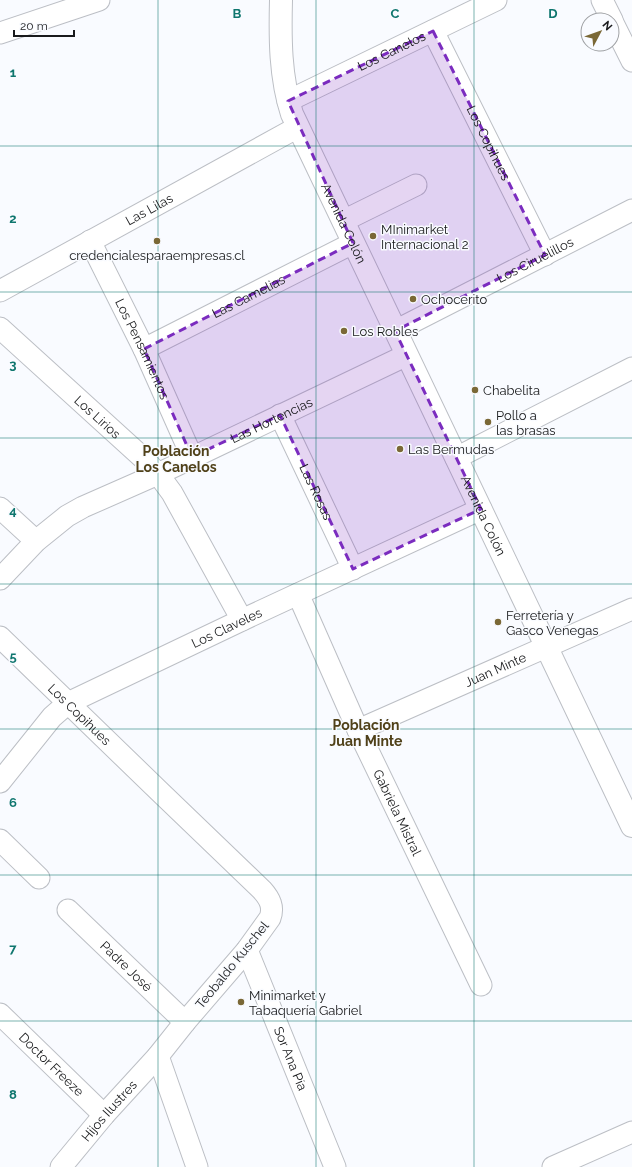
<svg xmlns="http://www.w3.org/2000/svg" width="632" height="1167" font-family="Raleway,sans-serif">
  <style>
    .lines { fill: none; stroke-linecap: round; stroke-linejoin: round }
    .street-casing { stroke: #bcbfc5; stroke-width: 23 }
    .secondary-casing { stroke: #bcbfc5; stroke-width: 24 }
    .street { stroke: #fff; stroke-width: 21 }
    .secondary { stroke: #fff; stroke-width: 22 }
    .marked { fill: #7b2cbf; fill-opacity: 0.2; stroke: #7b2cbf; stroke-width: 3; stroke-dasharray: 8 5; stroke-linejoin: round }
    .grid { fill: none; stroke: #0f766e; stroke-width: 1; stroke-opacity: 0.55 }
    .poi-dot { fill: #7a6836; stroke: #f9fbff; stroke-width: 1.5 }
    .labels { text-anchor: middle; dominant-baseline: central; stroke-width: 3; stroke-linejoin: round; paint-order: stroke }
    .street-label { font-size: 13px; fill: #191a1c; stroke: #f9fbff }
    .poi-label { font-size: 13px; fill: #191a1c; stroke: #f9fbff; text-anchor: start }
    .neighbourhood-label { font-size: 14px; font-weight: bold; fill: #504119; stroke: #f9fbff }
    .grid-label { font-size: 13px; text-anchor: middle; font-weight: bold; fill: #0f766e; stroke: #f9fbff; stroke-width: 3; stroke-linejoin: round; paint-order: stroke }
  </style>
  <rect width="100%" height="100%" fill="#f9fbff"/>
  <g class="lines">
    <!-- street casing -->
    <g class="street-casing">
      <g id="street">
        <path d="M602,0l10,20"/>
        <path d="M612,21l20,40"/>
        <path id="s1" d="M433,31l112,224"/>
        <path d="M0,33l99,-33"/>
        <path id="s2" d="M288,101l208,-101"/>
        <path d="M343,221l73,-36"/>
        <path id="s3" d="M90,241l54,108 48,108"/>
        <path id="s4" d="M0,291l298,-164"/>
        <path id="s5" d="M0,328l143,130 15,16 14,19 70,127"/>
        <path id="s6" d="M395,331l237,-121"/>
        <path id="s7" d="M144,349l209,-106"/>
        <path id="s8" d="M280,415l73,154"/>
        <path d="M456,458l176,-90"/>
        <path d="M0,508l36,33"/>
        <path id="s9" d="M0,579l36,-38 31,-25 16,-9 75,-33 249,-119"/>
        <path id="s10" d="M298,594l60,136 123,255"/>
        <path id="s11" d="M0,637l159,154 103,99c8,9 12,17 8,28l-23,32 -62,72 -27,34 39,111"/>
        <path id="s12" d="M358,730l274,-121"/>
        <path id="s13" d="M0,782l52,-65 16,-14 174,-83 239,-111"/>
        <path d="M0,840l39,38"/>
        <path id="s14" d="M68,910l117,112"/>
        <path id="s15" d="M247,950l88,217"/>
        <path id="s16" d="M0,1014l104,101"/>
        <path id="s17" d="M61,1167l43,-52 54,-59"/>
        <path d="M553,1167l79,-35"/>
      </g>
    </g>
    <!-- secondary casing -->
    <g class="secondary-casing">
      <g id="secondary">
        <path id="s18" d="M281,0c-1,38 -1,77 11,114l340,712"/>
      </g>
    </g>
    <!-- street -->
    <use href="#street" class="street"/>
    <!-- secondary -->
    <use href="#secondary" class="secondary"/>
  </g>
  <!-- marked area -->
  <path class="marked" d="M433,31l112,224 -150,76 86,178 -128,60 -73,-154 -88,42 -48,-108 209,-106 -65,-142z"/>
  <!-- grid -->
  <path class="grid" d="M158,0v1167M316,0v1167M474,0v1167M0,146h632M0,292h632M0,438h632M0,584h632M0,729h632M0,875h632M0,1021h632"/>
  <!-- markers -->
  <g class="poi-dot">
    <circle cx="373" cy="236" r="4"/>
    <circle cx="157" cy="241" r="4"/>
    <circle cx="413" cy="299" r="4"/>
    <circle cx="344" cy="331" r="4"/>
    <circle cx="475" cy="390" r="4"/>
    <circle cx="488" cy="422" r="4"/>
    <circle cx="400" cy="449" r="4"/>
    <circle cx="498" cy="622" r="4"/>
    <circle cx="241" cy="1002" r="4"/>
  </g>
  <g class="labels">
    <!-- street labels -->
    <g class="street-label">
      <text stroke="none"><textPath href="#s2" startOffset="115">Los Canelos</textPath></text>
      <text stroke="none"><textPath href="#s1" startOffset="125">Los Copihues</textPath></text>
      <text stroke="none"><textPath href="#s4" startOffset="170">Las Lilas</textPath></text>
      <text stroke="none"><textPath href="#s18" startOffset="236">Avenida Colón</textPath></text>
      <text stroke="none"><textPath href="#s6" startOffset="157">Los Ciruelillos</textPath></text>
      <text stroke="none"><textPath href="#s7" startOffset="117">Las Camelias</textPath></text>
      <text stroke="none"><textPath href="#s3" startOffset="120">Los Pensamientos</textPath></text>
      <text stroke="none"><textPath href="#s5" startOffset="132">Los Lirios</textPath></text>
      <text stroke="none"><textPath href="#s9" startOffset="318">Las Hortencias</textPath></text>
      <text stroke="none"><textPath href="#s8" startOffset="85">Las Rosas</textPath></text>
      <text stroke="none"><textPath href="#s18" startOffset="560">Avenida Colón</textPath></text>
      <text stroke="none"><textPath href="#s13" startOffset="280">Los Claveles</textPath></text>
      <text stroke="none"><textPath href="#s12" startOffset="150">Juan Minte</textPath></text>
      <text stroke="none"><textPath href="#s11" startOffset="111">Los Copihues</textPath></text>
      <text stroke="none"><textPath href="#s10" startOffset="240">Gabriela Mistral</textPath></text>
      <text transform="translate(232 965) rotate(-51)">Teobaldo Kuschel</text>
      <text stroke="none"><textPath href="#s14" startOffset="81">Padre José</textPath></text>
      <text stroke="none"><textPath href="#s15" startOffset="117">Sor Ana Pía</textPath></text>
      <text stroke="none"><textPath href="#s16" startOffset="72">Doctor Freeze</textPath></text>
      <text stroke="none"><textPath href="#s17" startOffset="74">Hijos Ilustres</textPath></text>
    </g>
    <!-- poi labels -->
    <g class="poi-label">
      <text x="381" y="229">MInimarket<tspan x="381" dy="15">Internacional 2</tspan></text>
      <text x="157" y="255" text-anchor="middle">credencialesparaempresas.cl</text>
      <text x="421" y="299">Ochocerito</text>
      <text x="352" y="331">Los Robles</text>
      <text x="483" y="390">Chabelita</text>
      <text x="496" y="415">Pollo a<tspan x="496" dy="15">las brasas</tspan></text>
      <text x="408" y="449">Las Bermudas</text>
      <text x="506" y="615">Ferretería y<tspan x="506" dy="15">Gasco Venegas</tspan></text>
      <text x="249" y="995">Minimarket y<tspan x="249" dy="15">Tabaquería Gabriel</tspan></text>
    </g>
    <!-- neighbourhood labels -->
    <g class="neighbourhood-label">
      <text x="176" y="451">Población<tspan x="176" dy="16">Los Canelos</tspan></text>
      <text x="366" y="725">Población<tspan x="366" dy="16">Juan Minte</tspan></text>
    </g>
  </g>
  <g class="grid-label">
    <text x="237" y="18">B</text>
    <text x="395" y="18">C</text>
    <text x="553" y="18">D</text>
    <text x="13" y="77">1</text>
    <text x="13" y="223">2</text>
    <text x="13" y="369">3</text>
    <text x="13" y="515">4</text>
    <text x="13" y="661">5</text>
    <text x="13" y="807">6</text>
    <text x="13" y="953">7</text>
    <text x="13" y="1099">8</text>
  </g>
  <!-- north arrow -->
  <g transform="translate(600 32) rotate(49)"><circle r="19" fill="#f9fbff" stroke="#9fa1a4"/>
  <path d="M0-3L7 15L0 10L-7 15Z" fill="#7a6836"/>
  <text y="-6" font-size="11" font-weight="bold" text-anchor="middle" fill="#191a1c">N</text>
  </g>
  <!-- scale -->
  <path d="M14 30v6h60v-6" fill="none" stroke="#191a1c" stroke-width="2"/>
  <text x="20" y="30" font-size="12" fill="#191a1c" stroke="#f9fbff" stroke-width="3" paint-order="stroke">20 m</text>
</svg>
